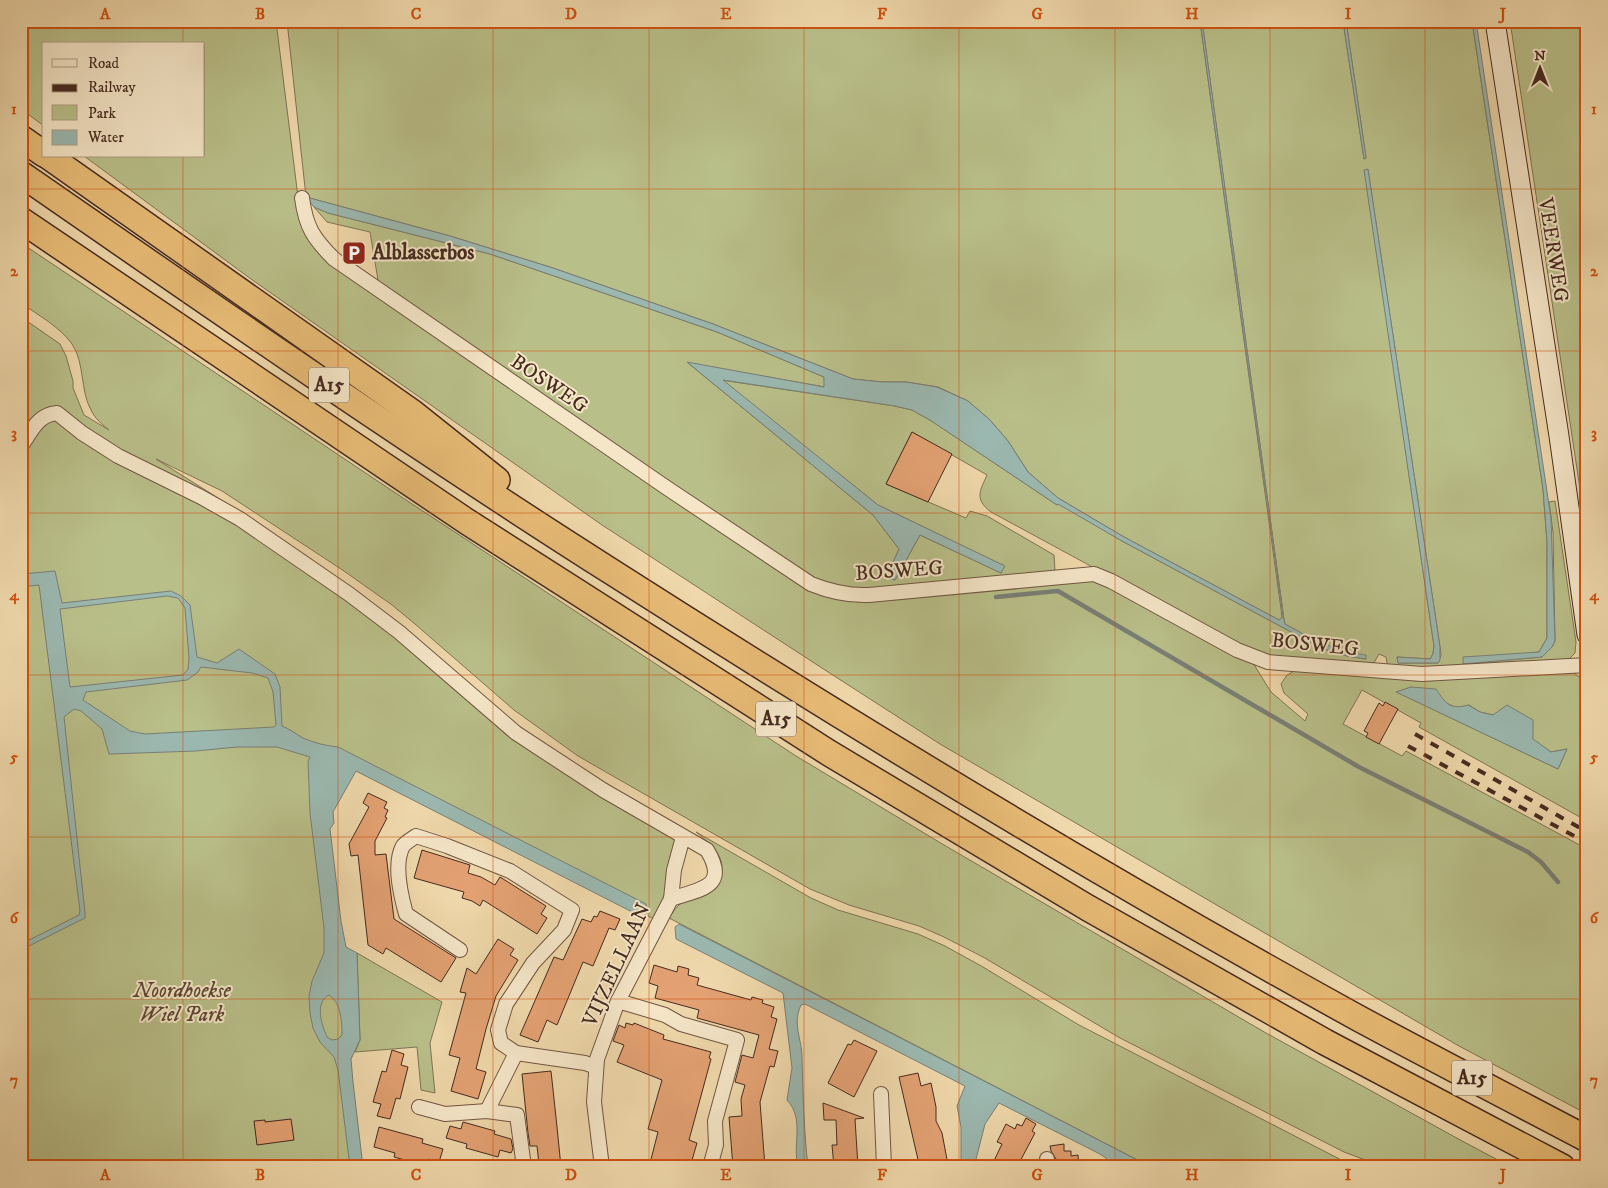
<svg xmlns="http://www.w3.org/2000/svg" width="1608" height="1188" font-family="'IM FELL DW Pica',serif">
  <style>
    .green { fill: #b9bf89; stroke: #7f7454; fill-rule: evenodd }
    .water { fill: #9bb8b0; stroke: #797f76; fill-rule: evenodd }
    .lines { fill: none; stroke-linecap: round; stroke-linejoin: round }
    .stream { stroke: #797f76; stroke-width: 4.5 }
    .building { fill: #e3a173; stroke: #452a1f }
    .street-casing { stroke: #705642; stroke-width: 16 }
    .secondary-casing { stroke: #452a1f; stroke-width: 21 }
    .highway-casing { stroke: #452a1f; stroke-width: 28 }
    .street { stroke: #f5e6c8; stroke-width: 14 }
    .secondary { stroke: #f5e6c8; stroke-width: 19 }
    .highway { stroke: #e8bc76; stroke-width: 25 }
    .rail { stroke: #452a1f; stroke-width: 4; stroke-dasharray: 9 9; stroke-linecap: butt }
    .grid { fill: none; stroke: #d0520f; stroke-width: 1; stroke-opacity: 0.55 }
    .labels { text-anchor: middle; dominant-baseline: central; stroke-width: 4; stroke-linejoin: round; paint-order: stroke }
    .shield { fill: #f5e6c8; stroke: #7a6252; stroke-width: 1 }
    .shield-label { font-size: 20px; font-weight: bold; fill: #452a1f }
    .street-label { font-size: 21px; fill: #452a1f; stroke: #f5e6c8 }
    .poi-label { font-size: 21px; font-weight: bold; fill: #452a1f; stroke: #f5e6c8; text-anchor: start }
    .park-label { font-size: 21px; font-style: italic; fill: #5c4834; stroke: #f5e6c8 }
    .neatline { fill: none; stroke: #d0520f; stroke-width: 2 }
    .grid-label { font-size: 16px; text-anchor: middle; font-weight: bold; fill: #d0520f }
  </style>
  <rect width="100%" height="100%" fill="#efd8ab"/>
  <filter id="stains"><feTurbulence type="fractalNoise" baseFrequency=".004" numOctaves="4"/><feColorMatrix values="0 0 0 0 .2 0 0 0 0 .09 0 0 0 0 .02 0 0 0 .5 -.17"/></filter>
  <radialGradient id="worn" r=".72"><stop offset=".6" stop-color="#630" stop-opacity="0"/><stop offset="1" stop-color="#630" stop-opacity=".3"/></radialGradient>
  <!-- green -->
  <g class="green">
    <path d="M21,21h255l23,184 13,36 506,351 224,-11h52l35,14 124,68 18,29 34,29 3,-7 -24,-21 -3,-9 6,-9 15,-8 271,5 14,12v137l-168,-94 2,-4 -59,-33 -19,34 59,32 4,-5 181,98v265l-128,-68 -519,-302 -115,-74 -223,-145 -351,-246 -167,-123h120v-112h-160v82l-23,-17zM1411,687l46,21 12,-3 11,7 13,3 39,24 19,13 16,-3 -9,20 -161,-77z"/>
    <path d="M287,21h913l81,588 1,10 -3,1 -155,-83 -66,-39 -30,-26 -20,-31 -18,-21 -22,-19 -30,-14 -32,-5h-24l-29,-3 -140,-55 -160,-56 -103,-32 -144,-39z"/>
    <path d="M1202,21h141l21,138 2,-1 -2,-14 -18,-123h126l71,468 4,53v96l-8,14 -75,12 78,-7 10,-10 3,-6 -2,-109 -4,-30 6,-1 21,141 -1,11 -6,6 -19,4 -110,6 -51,-3 -2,-3 -1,-6 -7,-3 -7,12 -107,-10 -60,-28 -214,-116c-17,-13 -11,-21 -4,-37l-75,-43 -26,52 80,34 4,-7 17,5 67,39 1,16 -200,20 -26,-4 -35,-18 -415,-283 -9,-54 -43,-10 -13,-15 14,6 162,41 227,78 107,45 1,10 -137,-24 185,152 26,34 -13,29 9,2 25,-45 81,38 3,-7 -126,-61 -157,-125 174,26 17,4 18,10 127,85 1,-2 64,38 199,107 21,7 24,4 -43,-14 -38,-21 -1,-4zM1365,170h3l72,477 1,8 -3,8h-40l-1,-6 33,2 3,-5 1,-8z"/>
    <path d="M1510,21h77v515z"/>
    <path d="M21,243l385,257 390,256 148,89 322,188 198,109 47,25h-127l-40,-15 -224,-114 -137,-81 -39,-20 -25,-11 -70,-21 -39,-16 -232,-133 -64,-46 -99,-86 -23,-19 -48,-34 -122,-80 -66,-32 70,44 179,134 89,82 196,113 -23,55 1,6 -14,26 -146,-76 -182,-92 -12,12 47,404h-340v-850l39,27 6,12 7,25v7l11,27 25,15c-7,-6 -14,-11 -18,-20 -11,-19 -6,-47 -19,-66 -12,-17 -34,-29 -51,-41z"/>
    <path d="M696,832l115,66 27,12 80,24 27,12 38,21 96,58 276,142h-204l-482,-249c14,-22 14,-13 34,-22 13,-6 22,-21 18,-35 -3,-12 -16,-21 -25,-29z"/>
    <path d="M357,953l85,49 -12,41 5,50 -14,-3 -4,-43 -62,5 5,-12z"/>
  </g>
  <!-- water -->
  <g class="water">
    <path d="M1200,21h2l82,599 1,4c27,15 51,28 81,31v4l-24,-4 -21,-7 -199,-107 -64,-37 -1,1 -127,-85 -18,-10 -17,-4 -172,-26 155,125 127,61 -4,7 -81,-38 -25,45 -9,-2 13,-29 -26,-34 -186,-153 137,25v-10l-107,-45 -227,-78 -162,-41 -14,-6 -8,-10 144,39 103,32 160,56 140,55 29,3h24l31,5 31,14 22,19 18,21 20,31 30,26 66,39 155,83 4,-3z"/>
    <path d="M1343,21h3l18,123 2,14 -2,1z"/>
    <path d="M1472,21h4l75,497 4,123 -3,6 -10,10 -79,7v-7l76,-5 8,-14v-96l-4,-53z"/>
    <path d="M1368,169l72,478v13l-2,3h-40l-1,-6 33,2 3,-5 1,-8 -70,-476z"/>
    <path d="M55,571l7,32 109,-12 10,5 9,9 7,52 20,6 22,-14 36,25 5,13 2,39c8,3 14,8 21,12 11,5 24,8 35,9l308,157v4l-6,8 -284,-145 -23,41 1,11 -4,6 11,92 5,26 11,6 3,87 -9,19 2,23 10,85h-13l-12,-97 -4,-13 -14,-15 -7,-14 -3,-15 -1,-17 3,-15 12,-28v-25l-14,-115 -2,-52 2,-4 -33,-10h-40l-41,4 -87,3 -7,-25 -21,-18 -7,-2 -10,8 21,196v5l-64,32v-6l58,-29 1,-4 -41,-326 -18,2v-13zM167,596l11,2 7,10 4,50 -1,11 -5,6 -113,12 -10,-78zM201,667l51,6 16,5 5,14 3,33 -2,2 -129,7 -15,-3 -47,-31 3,-8 101,-12 11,-8zM329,995c12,7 13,27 13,40l-4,4 -6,1 -5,-3c-5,-11 -13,-35 2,-42z"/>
    <path d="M1411,687l25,2c10,15 14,21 32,16l12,7 13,3 14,-10 26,15v19l18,13 16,-3 -9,20 -162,-77z"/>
    <path d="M679,924l472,243h-42l-3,-9 -6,-4 -101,-51 -14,21 -11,43h-13v-40l-4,-21 8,-20 -160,-82 -4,1c-9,19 1,34 1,53 1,37 2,73 6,109h-10c-6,-23 7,-48 -11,-67l5,-32 -9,-75 -107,-54 -1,-12z"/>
  </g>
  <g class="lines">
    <!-- stream -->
    <path class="stream" d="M996,597l62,-6 301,176 169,85 13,10 17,20"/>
  </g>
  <!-- building -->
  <g class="building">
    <path d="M912,432l40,22 -24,48 -42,-18z"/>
    <path d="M1385,702l13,7 -19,35 -13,-7 2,-4 -4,-2 15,-28 4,3z"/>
    <path d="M368,793l19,9 -3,6 4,2 -3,7 2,1 -12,23v14l11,-1 8,65 62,39 -15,24 -55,-34 -3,6 -15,-9 -10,-90 -7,1 -2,-12 20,-37 -6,-4z"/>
    <path d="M422,850l48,15 -2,8 13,4 14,8 5,-8 46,29 -5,8 6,4 -10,16 -54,-34 -3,6 -8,-5 -10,-3 2,-6 -50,-14z"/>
    <path d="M600,911l20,8 -5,11 -6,-2 -16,38 -10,-4 -26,63 -10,-5 -9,22 -18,-7 34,-78 9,3 19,-41 9,3 3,-6 3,1z"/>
    <path d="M498,939l16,10 -4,6 8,5 -22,36 -10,33 -10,40 10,3 -8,27 -27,-8 9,-33 -11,-3 17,-62 -6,-1 7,-24 9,6z"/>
    <path d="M654,965l23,7 1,-6 11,3 -1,6 11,3 -2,7 54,15 1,-3 11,3 -1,3 12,4 -3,10 6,2 -8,30 9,2 -4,16 -4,-1 -10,36 5,65h-32l-4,-50 13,-1 -1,-17 4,-14 -10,-3 7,-27 11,3 6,-23 -62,-17 2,-8 -44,-12 3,-12 -9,-3z"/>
    <path d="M626,1023l7,2 1,-2 30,12 -1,4 48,13 -2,6 2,1 -22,81 8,3 -7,24h-41l9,-35 -10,-3 14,-49 -45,-18 7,-17 -11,-4 6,-16 6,3z"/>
    <path d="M854,1040l23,11 -23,46 -26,-14 20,-39 3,1z"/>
    <path d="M392,1050l12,4 -3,11 7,2 -8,32 -4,-1 -6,21 -13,-3 4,-12 -8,-2 9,-31 4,1z"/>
    <path d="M551,1071l6,56 4,40h-15v-4l-7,1 -2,-18h-7l-2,-13 -6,-59z"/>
    <path d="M918,1073l3,13 10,-3 5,24v14l6,12 6,32 -20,2 -1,-5 -8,2 -20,-87z"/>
    <path d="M823,1103l41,15 -9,1 3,48h-24l-2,-22h5l-1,-25h-12z"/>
    <path d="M1026,1118l10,6 -4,7 3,2 -18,34h-26l11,-23 -5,-2 9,-18 9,5 2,-5 5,2z"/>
    <path d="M291,1119l3,21 -37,5 -3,-24 11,-1v2z"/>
    <path d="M463,1122l32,9 -1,3 17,5 2,10 -2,4 -11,-3 -2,7 -32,-9 1,-4 -21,-6 4,-12 11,3z"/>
    <path d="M379,1127l44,12 -1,4 21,6 -4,13 -11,-3 -2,7 -32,-9 1,-4 -21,-6z"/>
    <path d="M1064,1144v7h7v5l7,-1 1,12h-23v-8l-5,-8 -1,-5z"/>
  </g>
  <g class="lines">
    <!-- street casing -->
    <g class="street-casing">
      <g id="street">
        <path d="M302,198c4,29 11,40 32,61l333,229 144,96c20,8 37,12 58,11l225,-21 17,7 126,69 31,12 154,12 165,-9"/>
        <path d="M21,446c11,-15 16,-31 36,-33l25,20 36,23 83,41 39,22 109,75 50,38 117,101 87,57 104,60c23,38 -8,39 -36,49l3,-29 9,-33"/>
        <path d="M460,950l-54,-36c-5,-18 -13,-50 -3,-68 3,-4 9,-7 13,-10l31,10 63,25 62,39 -8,20 -31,33 -27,41 -8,26 3,13 15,10 69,10 11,4"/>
        <path d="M618,1001l47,14 16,9 56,16 -22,81 1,24 -6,22"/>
        <path d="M881,1094l3,73"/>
        <path d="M419,1107l26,7 42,-3 30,4 7,52"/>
        <path d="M487,1111l29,-58"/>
        <path d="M602,1167l-8,-65 3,-43 21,-58 53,-102"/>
        <path d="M1047,1167v-8"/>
      </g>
    </g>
    <!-- secondary casing -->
    <g class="secondary-casing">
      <path id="secondary" d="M1495,21l64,415 28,199"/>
    </g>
    <!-- highway casing -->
    <g class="highway-casing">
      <g id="highway">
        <path d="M21,138l23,16"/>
        <path d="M48,156l365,257 84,67"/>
        <path d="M21,174c195,135 391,271 591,398 244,156 492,306 746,446 76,41 153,81 229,121"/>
        <path d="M21,220l445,301 363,232 259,155 237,134 237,125"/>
      </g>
    </g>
    <!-- street -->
    <use href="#street" class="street"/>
    <!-- secondary -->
    <use href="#secondary" class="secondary"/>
    <!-- highway -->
    <use href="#highway" class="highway"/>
    <!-- rail -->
    <g class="rail">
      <path d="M1415,734l172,98"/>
      <path d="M1408,746l179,97"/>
    </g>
  </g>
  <!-- grid -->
  <path class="grid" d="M183,21v23M338,21v1146M493,21v1146M649,21v1146M804,21v1146M959,21v1146M1115,21v1146M1270,21v1146M1425,21v1146M183,156v1011M21,189h1566M21,351h1566M21,513h1566M21,675h1566M21,837h1566M21,999h1566"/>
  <!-- icons -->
  <defs>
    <g id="parking-square" transform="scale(1.25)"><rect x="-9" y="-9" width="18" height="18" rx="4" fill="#8f2418" stroke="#f5e6c8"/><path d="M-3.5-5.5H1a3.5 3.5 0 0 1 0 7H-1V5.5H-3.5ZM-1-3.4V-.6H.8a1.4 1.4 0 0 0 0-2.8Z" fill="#fff"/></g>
  </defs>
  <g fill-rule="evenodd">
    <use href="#parking-square" x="354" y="253"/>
  </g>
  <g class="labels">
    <!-- shield labels -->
    <g class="shield">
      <rect x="309" y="367.5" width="40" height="35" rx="4"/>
      <rect x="756" y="701.5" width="40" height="35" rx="4"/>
      <rect x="1452" y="1060.5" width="40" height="35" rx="4"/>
    </g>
    <g class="shield-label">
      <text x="329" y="385">A15</text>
      <text x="776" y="719">A15</text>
      <text x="1472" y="1078">A15</text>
    </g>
    <!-- street labels -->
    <g class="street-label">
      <text transform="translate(1553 250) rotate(81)">VEERWEG</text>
      <text transform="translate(549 384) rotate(34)">BOSWEG</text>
      <text transform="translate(899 571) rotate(-4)">BOSWEG</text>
      <text transform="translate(1315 645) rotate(6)">BOSWEG</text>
      <text transform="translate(617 965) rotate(-65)">VIJZELLAAN</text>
    </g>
    <!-- poi labels -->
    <g class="poi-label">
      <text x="372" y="253">Alblasserbos</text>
    </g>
    <!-- park labels -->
    <g class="park-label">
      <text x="182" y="991">Noordhoekse<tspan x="182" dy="24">Wiel Park</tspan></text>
    </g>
  </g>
  <!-- margin -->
  <rect width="1608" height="1188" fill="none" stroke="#efd8ab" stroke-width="55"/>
  <!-- legend -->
  <rect x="42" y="42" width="162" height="115" fill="#f5e6c8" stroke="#af9b84"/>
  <rect x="52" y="59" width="25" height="8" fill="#f5e6c8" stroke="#af9b84"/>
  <text x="88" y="68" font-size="15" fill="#452a1f">Road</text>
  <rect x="52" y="84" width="25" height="8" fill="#452a1f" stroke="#af9b84"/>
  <text x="88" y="92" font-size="15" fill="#452a1f">Railway</text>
  <rect x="52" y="105" width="25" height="15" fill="#b9bf89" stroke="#af9b84"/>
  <text x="88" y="118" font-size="15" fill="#452a1f">Park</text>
  <rect x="52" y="130" width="25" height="15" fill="#9bb8b0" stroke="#af9b84"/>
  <text x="88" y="142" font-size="15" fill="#452a1f">Water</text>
  <!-- north arrow -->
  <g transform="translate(1540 68)" stroke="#f5e6c8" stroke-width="4" paint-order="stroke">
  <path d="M0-4L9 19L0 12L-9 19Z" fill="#452a1f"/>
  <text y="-8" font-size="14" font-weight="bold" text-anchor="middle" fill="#452a1f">N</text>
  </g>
  <rect x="28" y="28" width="1552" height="1132" class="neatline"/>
  <g class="grid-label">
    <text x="105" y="19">A</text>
    <text x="260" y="19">B</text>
    <text x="416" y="19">C</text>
    <text x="571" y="19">D</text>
    <text x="726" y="19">E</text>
    <text x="882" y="19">F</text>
    <text x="1037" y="19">G</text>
    <text x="1192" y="19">H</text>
    <text x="1348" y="19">I</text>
    <text x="1503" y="19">J</text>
    <text x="14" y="114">1</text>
    <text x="1594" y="114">1</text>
    <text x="14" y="276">2</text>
    <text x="1594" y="276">2</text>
    <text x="14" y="438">3</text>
    <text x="1594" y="438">3</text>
    <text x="14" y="600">4</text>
    <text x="1594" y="600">4</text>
    <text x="14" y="762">5</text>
    <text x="1594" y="762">5</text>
    <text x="14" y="923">6</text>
    <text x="1594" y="923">6</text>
    <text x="14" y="1085">7</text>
    <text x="1594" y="1085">7</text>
    <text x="105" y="1180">A</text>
    <text x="260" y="1180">B</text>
    <text x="416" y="1180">C</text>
    <text x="571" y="1180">D</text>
    <text x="726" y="1180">E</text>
    <text x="882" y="1180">F</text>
    <text x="1037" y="1180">G</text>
    <text x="1192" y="1180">H</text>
    <text x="1348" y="1180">I</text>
    <text x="1503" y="1180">J</text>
  </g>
  <rect width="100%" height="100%" filter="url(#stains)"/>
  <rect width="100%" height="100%" fill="url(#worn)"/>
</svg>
